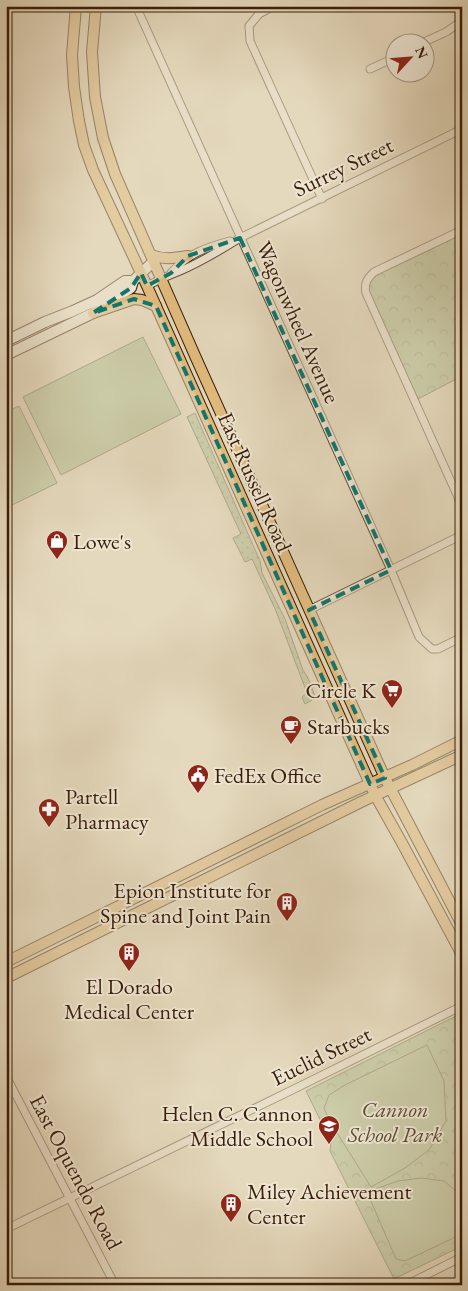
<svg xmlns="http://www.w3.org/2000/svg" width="468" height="1291" font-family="'EB Garamond',serif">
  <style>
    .grass { fill: url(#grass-dots); stroke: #746e4e }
    .forest { fill: url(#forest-crowns); stroke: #746e4e }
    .pitch { fill: #afc095; stroke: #746e4e }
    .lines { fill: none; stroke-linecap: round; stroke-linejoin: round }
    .street-casing { stroke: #654c34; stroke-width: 9 }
    .secondary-casing { stroke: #3a1d06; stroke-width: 12 }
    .primary-casing { stroke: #3a1d06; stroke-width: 12 }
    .street { stroke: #eee6d4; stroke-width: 7 }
    .secondary { stroke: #eee6d4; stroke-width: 10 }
    .primary { stroke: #e2bc7e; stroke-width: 10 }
    .marked { fill: none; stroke: #0f766e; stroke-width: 4; stroke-dasharray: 10 6; stroke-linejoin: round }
    .labels { text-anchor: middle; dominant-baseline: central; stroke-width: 4; stroke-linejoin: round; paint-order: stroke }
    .street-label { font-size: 22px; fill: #3a1d06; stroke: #eee6d4 }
    .poi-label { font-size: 22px; fill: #3a1d06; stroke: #eee6d4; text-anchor: start }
    .park-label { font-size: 22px; font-style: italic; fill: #5d4e31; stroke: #eee6d4 }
  </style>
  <defs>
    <pattern id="grass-dots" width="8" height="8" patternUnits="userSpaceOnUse" patternTransform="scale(1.25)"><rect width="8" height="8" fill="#afc095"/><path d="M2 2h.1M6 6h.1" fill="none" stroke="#8f9b78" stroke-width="1.8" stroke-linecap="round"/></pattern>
    <pattern id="forest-crowns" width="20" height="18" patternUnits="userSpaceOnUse" patternTransform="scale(1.25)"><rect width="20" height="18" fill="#afc095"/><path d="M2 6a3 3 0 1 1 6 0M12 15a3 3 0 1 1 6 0" fill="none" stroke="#8f9b78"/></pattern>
  </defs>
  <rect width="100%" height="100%" fill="#e5d9bd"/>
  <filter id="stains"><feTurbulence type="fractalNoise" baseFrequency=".004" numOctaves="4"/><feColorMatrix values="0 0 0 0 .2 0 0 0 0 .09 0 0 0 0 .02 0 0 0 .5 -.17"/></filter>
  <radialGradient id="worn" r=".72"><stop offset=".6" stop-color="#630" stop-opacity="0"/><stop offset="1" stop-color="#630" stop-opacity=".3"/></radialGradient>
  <!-- grass -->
  <path class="grass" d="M195,413l65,148 2,12 23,46 18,51 5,8 7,18 -3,4 -7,4 -3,-7 5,-4 -31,-82 -24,-52 -7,3 -12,-24 8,-4 -54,-117z"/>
  <!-- forest -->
  <g class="forest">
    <path d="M462,232v144l-48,25 -49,-111 3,-12z"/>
    <path d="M462,1013v233l-68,33 -64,-128 1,-9 -25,-51z"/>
  </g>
  <!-- pitch -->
  <g class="pitch">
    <path d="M143,337l38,77 -120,61 -38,-78z"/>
    <path d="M19,406l38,77 -51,25v-96z"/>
    <path d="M427,1045l17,36 2,40 -17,29 -24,18 -34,19 -42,-67 -5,-12 5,-13 16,-10z"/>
    <path d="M421,1178l23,3 18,15v38l-57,27 -9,-2 -29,-67 31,-11z"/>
  </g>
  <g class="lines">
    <!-- street casing -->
    <g class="street-casing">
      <g id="street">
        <path d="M136,6l255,564 28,67 13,12h6l24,-12"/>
        <path d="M274,6l-15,8 -10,12 1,15 72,158"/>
        <path d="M424,42l22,-10 16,-11"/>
        <path d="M370,69l26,-12"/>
        <path d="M462,230l-88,42c-7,7 -10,11 -8,21l96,213"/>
        <path d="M171,273c16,-19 36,-26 59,-32"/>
        <path d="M147,286c11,-6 22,-11 33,-15 21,-9 41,-21 60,-33l222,-109"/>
        <path d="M309,610l153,-75"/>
        <path d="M6,1076l109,209"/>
        <path d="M6,1229l282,-137 174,-86"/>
        <path d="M406,1285l56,-28"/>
      </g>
    </g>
    <!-- secondary casing -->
    <g class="secondary-casing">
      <g id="secondary">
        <path d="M6,341l39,-19 28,-11 24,-11 28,-19h8"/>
        <path d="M6,355l87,-42 28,-18 10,-7 2,-7 21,-20"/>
      </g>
    </g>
    <!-- primary casing -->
    <g class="primary-casing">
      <g id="primary">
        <path d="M76,6l-4,49 2,32 5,34 5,24 9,25 54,116 228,509 27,48 60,112"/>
        <path d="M96,6l-4,46 3,45 8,41 12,36 81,184 189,420 77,147"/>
        <path d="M151,255c13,5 24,3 37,1"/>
        <path d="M93,313l41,-14 8,1 14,6"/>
        <path d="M6,962l316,-157 90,-40 50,-25"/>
        <path d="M6,978l355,-176 101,-47"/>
      </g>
    </g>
    <!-- street -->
    <use href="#street" class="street"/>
    <!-- secondary -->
    <use href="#secondary" class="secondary"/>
    <!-- primary -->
    <use href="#primary" class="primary"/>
  </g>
  <!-- marked area -->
  <path d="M0 0H468V1291H0ZM240,238l151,332 -82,40 76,168 -15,6 -214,-478 -22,-7 -41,14 38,-25 10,-15 6,13 24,-13 17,-17z" fill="#e5d9bd" fill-opacity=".55" fill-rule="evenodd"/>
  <path class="marked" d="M240,238l151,332 -82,40 76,168 -15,6 -214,-478 -22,-7 -41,14 38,-25 10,-15 6,13 24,-13 17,-17z"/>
  <!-- icons -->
  <defs>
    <g id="shop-pin" transform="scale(1.125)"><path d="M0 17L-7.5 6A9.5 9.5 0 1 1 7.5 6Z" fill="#8f2418" stroke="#eee6d4"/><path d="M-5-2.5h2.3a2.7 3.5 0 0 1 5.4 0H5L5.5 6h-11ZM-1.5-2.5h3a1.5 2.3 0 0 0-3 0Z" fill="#fff"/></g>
    <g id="supermarket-pin" transform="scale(1.125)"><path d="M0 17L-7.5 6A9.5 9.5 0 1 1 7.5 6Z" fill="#8f2418" stroke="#eee6d4"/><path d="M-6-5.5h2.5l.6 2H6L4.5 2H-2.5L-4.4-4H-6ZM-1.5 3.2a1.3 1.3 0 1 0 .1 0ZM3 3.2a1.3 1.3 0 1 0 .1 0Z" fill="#fff"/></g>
    <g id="cafe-pin" transform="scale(1.125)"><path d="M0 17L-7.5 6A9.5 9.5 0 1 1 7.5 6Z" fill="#8f2418" stroke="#eee6d4"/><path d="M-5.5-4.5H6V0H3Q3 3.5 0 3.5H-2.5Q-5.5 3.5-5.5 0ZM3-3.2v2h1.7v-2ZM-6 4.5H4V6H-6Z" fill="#fff"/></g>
    <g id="civic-pin" transform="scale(1.125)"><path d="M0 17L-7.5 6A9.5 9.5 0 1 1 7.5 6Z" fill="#8f2418" stroke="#eee6d4"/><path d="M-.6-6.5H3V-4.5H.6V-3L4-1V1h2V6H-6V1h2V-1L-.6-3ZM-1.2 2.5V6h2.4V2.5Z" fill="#fff"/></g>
    <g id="pharmacy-pin" transform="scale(1.125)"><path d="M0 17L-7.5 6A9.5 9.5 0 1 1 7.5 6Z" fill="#8f2418" stroke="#eee6d4"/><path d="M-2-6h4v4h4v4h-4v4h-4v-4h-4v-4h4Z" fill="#fff"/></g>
    <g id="building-pin" transform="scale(1.125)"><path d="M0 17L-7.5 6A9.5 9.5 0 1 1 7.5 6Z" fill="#8f2418" stroke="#eee6d4"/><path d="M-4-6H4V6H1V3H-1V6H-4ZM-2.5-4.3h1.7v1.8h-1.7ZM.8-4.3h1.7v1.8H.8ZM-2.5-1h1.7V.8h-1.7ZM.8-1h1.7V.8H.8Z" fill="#fff"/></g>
    <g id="school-pin" transform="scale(1.125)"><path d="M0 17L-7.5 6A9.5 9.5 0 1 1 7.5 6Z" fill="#8f2418" stroke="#eee6d4"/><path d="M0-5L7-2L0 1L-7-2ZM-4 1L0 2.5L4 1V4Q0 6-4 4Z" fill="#fff"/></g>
  </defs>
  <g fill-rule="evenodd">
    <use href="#shop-pin" x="57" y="541"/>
    <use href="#supermarket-pin" x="392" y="690"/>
    <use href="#cafe-pin" x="291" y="726"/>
    <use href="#civic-pin" x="198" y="775"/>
    <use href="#pharmacy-pin" x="49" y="809"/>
    <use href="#building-pin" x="287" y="903"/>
    <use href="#building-pin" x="129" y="953"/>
    <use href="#school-pin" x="329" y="1126"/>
    <use href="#building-pin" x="231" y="1204"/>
  </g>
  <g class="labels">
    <!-- street labels -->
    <g class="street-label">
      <text transform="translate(343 167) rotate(-26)">Surrey Street</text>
      <text transform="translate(298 322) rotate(66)">Wagonwheel Avenue</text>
      <text transform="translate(255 482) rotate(66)">East Russell Road</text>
      <text transform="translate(321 1056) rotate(-26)">Euclid Street</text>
      <text transform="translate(76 1172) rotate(62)">East Oquendo Road</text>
    </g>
    <!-- poi labels -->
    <g class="poi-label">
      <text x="73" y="541">Lowe's</text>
      <text x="376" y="690" text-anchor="end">Circle K</text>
      <text x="307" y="726">Starbucks</text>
      <text x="214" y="775">FedEx Office</text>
      <text x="65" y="796">Partell<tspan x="65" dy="25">Pharmacy</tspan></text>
      <text x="271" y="890" text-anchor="end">Epion Institute for<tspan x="271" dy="25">Spine and Joint Pain</tspan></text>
      <text x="129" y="986" text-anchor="middle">El Dorado<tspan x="129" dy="25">Medical Center</tspan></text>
      <text x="313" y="1113" text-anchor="end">Helen C. Cannon<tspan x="313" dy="25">Middle School</tspan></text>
      <text x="247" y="1191">Miley Achievement<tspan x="247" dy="25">Center</tspan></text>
    </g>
    <!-- park labels -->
    <g class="park-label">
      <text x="395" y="1109">Cannon<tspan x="395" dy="25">School Park</tspan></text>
    </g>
  </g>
  <!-- margin -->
  <rect width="468" height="1291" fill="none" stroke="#e5d9bd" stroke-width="25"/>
  <rect x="8" y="8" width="453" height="1276" fill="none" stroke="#3a1d06" stroke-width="2.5"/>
  <rect x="12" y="12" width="443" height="1266" fill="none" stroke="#3a1d06"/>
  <!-- north arrow -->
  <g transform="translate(410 58) rotate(64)"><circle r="24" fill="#eee6d4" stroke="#a69682"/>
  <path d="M0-4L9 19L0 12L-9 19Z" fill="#8f2418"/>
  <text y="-8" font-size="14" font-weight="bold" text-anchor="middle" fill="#3a1d06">N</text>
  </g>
  <rect width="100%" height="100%" filter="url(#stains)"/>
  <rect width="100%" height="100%" fill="url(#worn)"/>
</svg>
